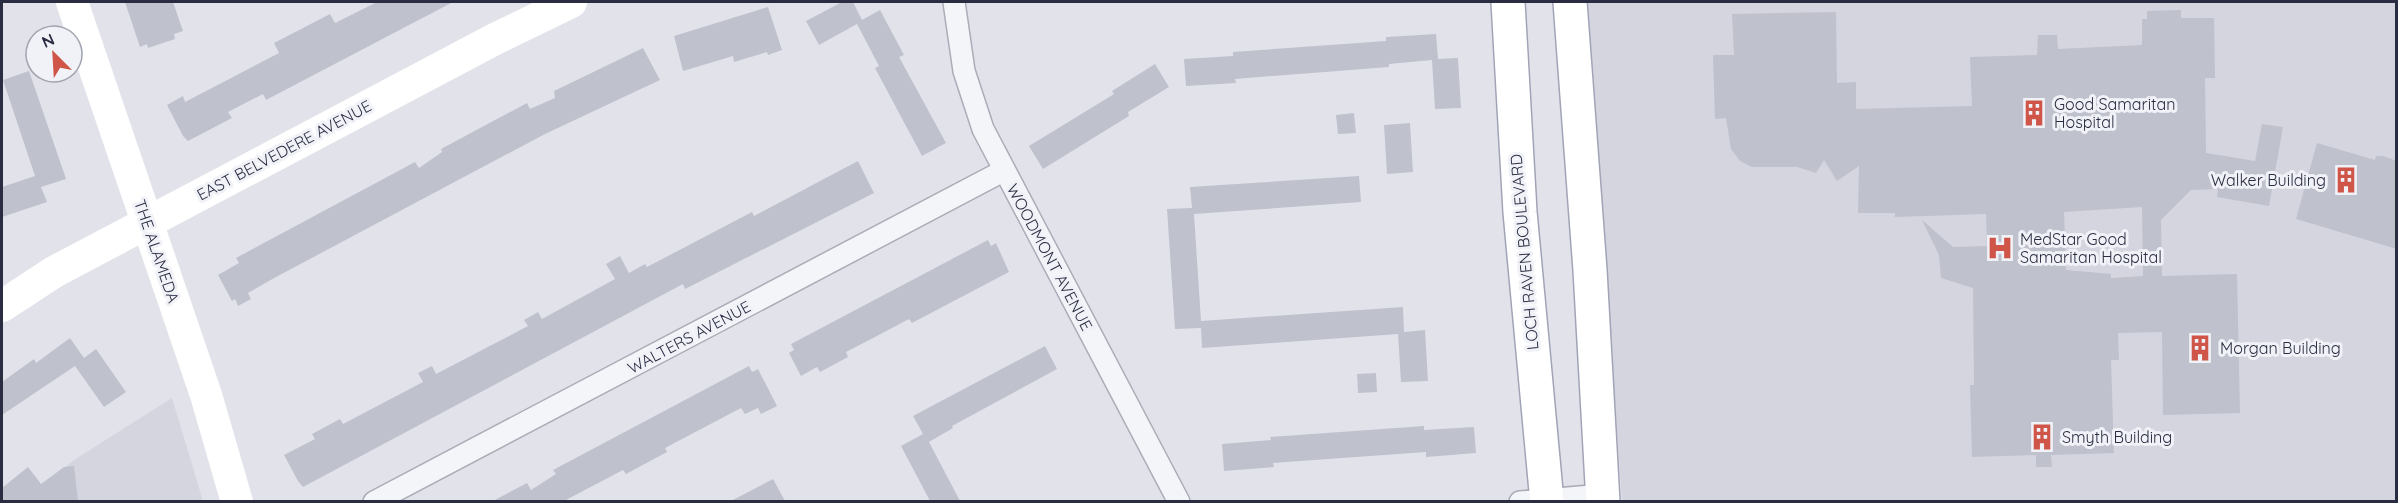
<svg xmlns="http://www.w3.org/2000/svg" width="2398" height="503" font-family="Quicksand,sans-serif">
  <style>
    .built { fill: #d4d5df }
    .building { fill: #bfc1cd; fill-rule: evenodd }
    .lines { fill: none; stroke-linecap: round; stroke-linejoin: round }
    .street-casing { stroke: #abacb8; stroke-width: 24 }
    .primary-casing { stroke: #a1a4b6; stroke-width: 36 }
    .street { stroke: #f4f5f8; stroke-width: 21 }
    .secondary { stroke: #fff; stroke-width: 32 }
    .primary { stroke: #fff; stroke-width: 33 }
    .labels { text-anchor: middle; dominant-baseline: central; stroke-width: 6; stroke-linejoin: round; paint-order: stroke }
    .poi-label { font-size: 16px; fill: #2a2d42; stroke: #f1f2f7; text-anchor: start }
    .street-label { font-size: 16px; fill: #2a2d42; stroke: #f1f2f7 }
  </style>
  <rect width="100%" height="100%" fill="#e2e3ea"/>
  <!-- built -->
  <g class="built">
    <path d="M1586,2h810v499h-774z"/>
    <path d="M172,398l31,103 -180,1 51,-42z"/>
  </g>
  <!-- building -->
  <g class="building">
    <path d="M125,2h48l10,29 -9,3 1,5 -27,9 -1,-4 -7,3z"/>
    <path d="M377,2h76l-187,98 -3,-6 -35,18 4,6 -44,23 -5,-5 -16,-31 16,-9 2,6 94,-49 -5,-10 56,-29 5,9z"/>
    <path d="M842,2h11l9,18 18,-10 24,45 -5,2 47,86 -24,13 -47,-88 4,-2 -22,-42 -38,21 -13,-24z"/>
    <path d="M768,7l14,43 -14,5 -1,-3 -33,10 -1,-6 -50,15 -9,-35z"/>
    <path d="M2181,10v8h33l1,60h-10l1,75 49,8 7,-37 21,3 -14,79 -52,-9 1,-8 -27,1 -30,30 1,56 75,-2 3,139 -77,2 -1,-83 -44,1 1,27h-8l3,93 -63,2 1,12h-16v-12l-64,2 -2,-72h4l-1,-97 -32,-10 -2,-23 -17,-35 31,27 34,-1 -1,-32 -91,3v-4h-37l1,-47 -22,15 -13,-21 -8,13 -19,-6h-45l-12,-6 -9,-12 -5,-31 -11,1 -2,-64h21l-2,-41 104,-2 1,71 19,-1v27l116,-3 -2,-49 67,-2 1,-20h19l1,14 84,-4v-26h5v-8zM2142,207l1,69 -32,2v-4l-45,-4 -2,-58z"/>
    <path d="M1436,34l2,25 20,-1 3,50 -26,1 -3,-49 -43,4v3l-154,12 1,4 -50,3 -2,-27 49,-3v-4l153,-11v-4z"/>
    <path d="M643,48l17,32 -115,54 -269,143 -28,16 3,6 -13,7 -3,-7 -3,2 -14,-26 21,-12 -3,-5 179,-96 4,6 23,-16 -1,-3 86,-46 3,6 25,-11 -1,-7z"/>
    <path d="M1155,64l14,23 -41,25 1,4 -86,53 -14,-23 85,-52 -2,-3z"/>
    <path d="M29,71l37,108 -25,8 6,15 -45,15v-30l33,-11 -32,-96z"/>
    <path d="M1354,113l2,20 -18,1 -2,-19z"/>
    <path d="M1410,123l3,49 -26,2 -3,-49z"/>
    <path d="M2317,143l58,17 1,-4h7l14,5v88l-101,-30z"/>
    <path d="M858,161l16,32 -189,96 -2,-5 -380,203 -5,-6 -14,-26 31,-16 -3,-5 28,-15 3,5 80,-42 -5,-9 14,-7 4,8 92,-48 -4,-6 14,-8 4,7 73,-40 -9,-15 14,-8 9,17 16,-9 2,3 105,-55 2,4z"/>
    <path d="M1359,176l2,26 -167,12 7,107 202,-14 1,25 21,-2 3,51 -27,1 -3,-48 -196,14 -1,-20 -26,1 -8,-120 25,-1 -2,-21z"/>
    <path d="M988,240l3,6 5,-3 13,29 -97,51 -3,-4 -34,18 -29,15 2,5 -28,15 -3,-5 -16,9 -12,-23 5,-3 -3,-6z"/>
    <path d="M70,338l14,20 12,-9 30,43 -22,15 -29,-41 -73,49v-33l32,-23 2,4z"/>
    <path d="M1045,346l12,23 -105,57 1,2 -24,14 31,59h-30l-29,-55 22,-12 -10,-18z"/>
    <path d="M749,366l3,6 6,-3 19,37 -16,8 -3,-6 -13,6 -4,-6 -76,40 2,4 -41,22 -3,-4 -59,31h-71l34,-18 4,7 25,-16 -3,-4z"/>
    <path d="M1376,373l1,19 -19,1 -1,-19z"/>
    <path d="M1424,426v4l50,-3 2,26 -50,4v-5l-153,11 1,4 -50,4 -2,-27 49,-4 -1,-3z"/>
    <path d="M74,466l4,35h-76v-13l26,-21 13,17 23,-17z"/>
    <path d="M773,479l12,22h-54z"/>
  </g>
  <g class="lines">
    <!-- street casing -->
    <g class="street-casing">
      <g id="street">
        <path d="M954,2l10,69 19,58 196,373"/>
        <path d="M374,502l629,-331"/>
        <path d="M1520,502l83,-7"/>
      </g>
    </g>
    <!-- primary casing -->
    <g class="primary-casing">
      <g id="primary">
        <path d="M1508,2l12,210 27,290"/>
        <path d="M1570,2l20,268 13,232"/>
      </g>
    </g>
    <!-- street -->
    <use href="#street" class="street"/>
    <!-- secondary -->
    <g class="secondary">
      <path d="M72,2l134,393 31,107"/>
      <path d="M2,306l52,-34 441,-233 76,-37"/>
    </g>
    <!-- primary -->
    <use href="#primary" class="primary"/>
  </g>
  <!-- icons -->
  <defs>
    <g id="building-bare" transform="scale(2.07)"><path d="M-4-6H4V6H1V3H-1V6H-4ZM-2.5-4.3h1.7v1.8h-1.7ZM.8-4.3h1.7v1.8H.8ZM-2.5-1h1.7V.8h-1.7ZM.8-1h1.7V.8H.8Z" fill="#ce5548" stroke="#f1f2f7" stroke-width="2.5" paint-order="stroke"/></g>
    <g id="hospital-bare" transform="scale(2.07)"><path d="M-5-5h3v3.5h4V-5h3V5h-3V1.5h-4V5h-3Z" fill="#ce5548" stroke="#f1f2f7" stroke-width="2.5" paint-order="stroke"/></g>
  </defs>
  <g fill-rule="evenodd">
    <use href="#building-bare" x="2034" y="113"/>
    <use href="#building-bare" x="2346" y="180"/>
    <use href="#hospital-bare" x="2000" y="248"/>
    <use href="#building-bare" x="2200" y="348"/>
    <use href="#building-bare" x="2042" y="437"/>
  </g>
  <g class="labels">
    <!-- poi labels -->
    <g class="poi-label">
      <text x="2054" y="104">Good Samaritan<tspan x="2054" dy="18">Hospital</tspan></text>
      <text x="2326" y="180" text-anchor="end">Walker Building</text>
      <text x="2020" y="239">MedStar Good<tspan x="2020" dy="18">Samaritan Hospital</tspan></text>
      <text x="2220" y="348">Morgan Building</text>
      <text x="2062" y="437">Smyth Building</text>
    </g>
    <!-- street labels -->
    <g class="street-label">
      <text transform="translate(284 150) rotate(-28)">EAST BELVEDERE AVENUE</text>
      <text transform="translate(157 251) rotate(71)">THE ALAMEDA</text>
      <text transform="translate(1524 252) rotate(-95)">LOCH RAVEN BOULEVARD</text>
      <text transform="translate(1050 257) rotate(62)">WOODMONT AVENUE</text>
      <text transform="translate(689 337) rotate(-28)">WALTERS AVENUE</text>
    </g>
  </g>
  <!-- border -->
  <rect width="2398" height="503" fill="none" stroke="#2a2d42" stroke-width="6"/>
  <!-- north arrow -->
  <g transform="translate(54 54) rotate(336)"><circle r="28" fill="#f1f2f7" stroke="#a1a3af" stroke-width="1.5"/>
  <path d="M0-4.5L10 22L0 15L-10 22Z" fill="#ce5548"/>
  <text y="-9" font-size="16" font-weight="bold" text-anchor="middle" fill="#2a2d42">N</text>
  </g>
</svg>
